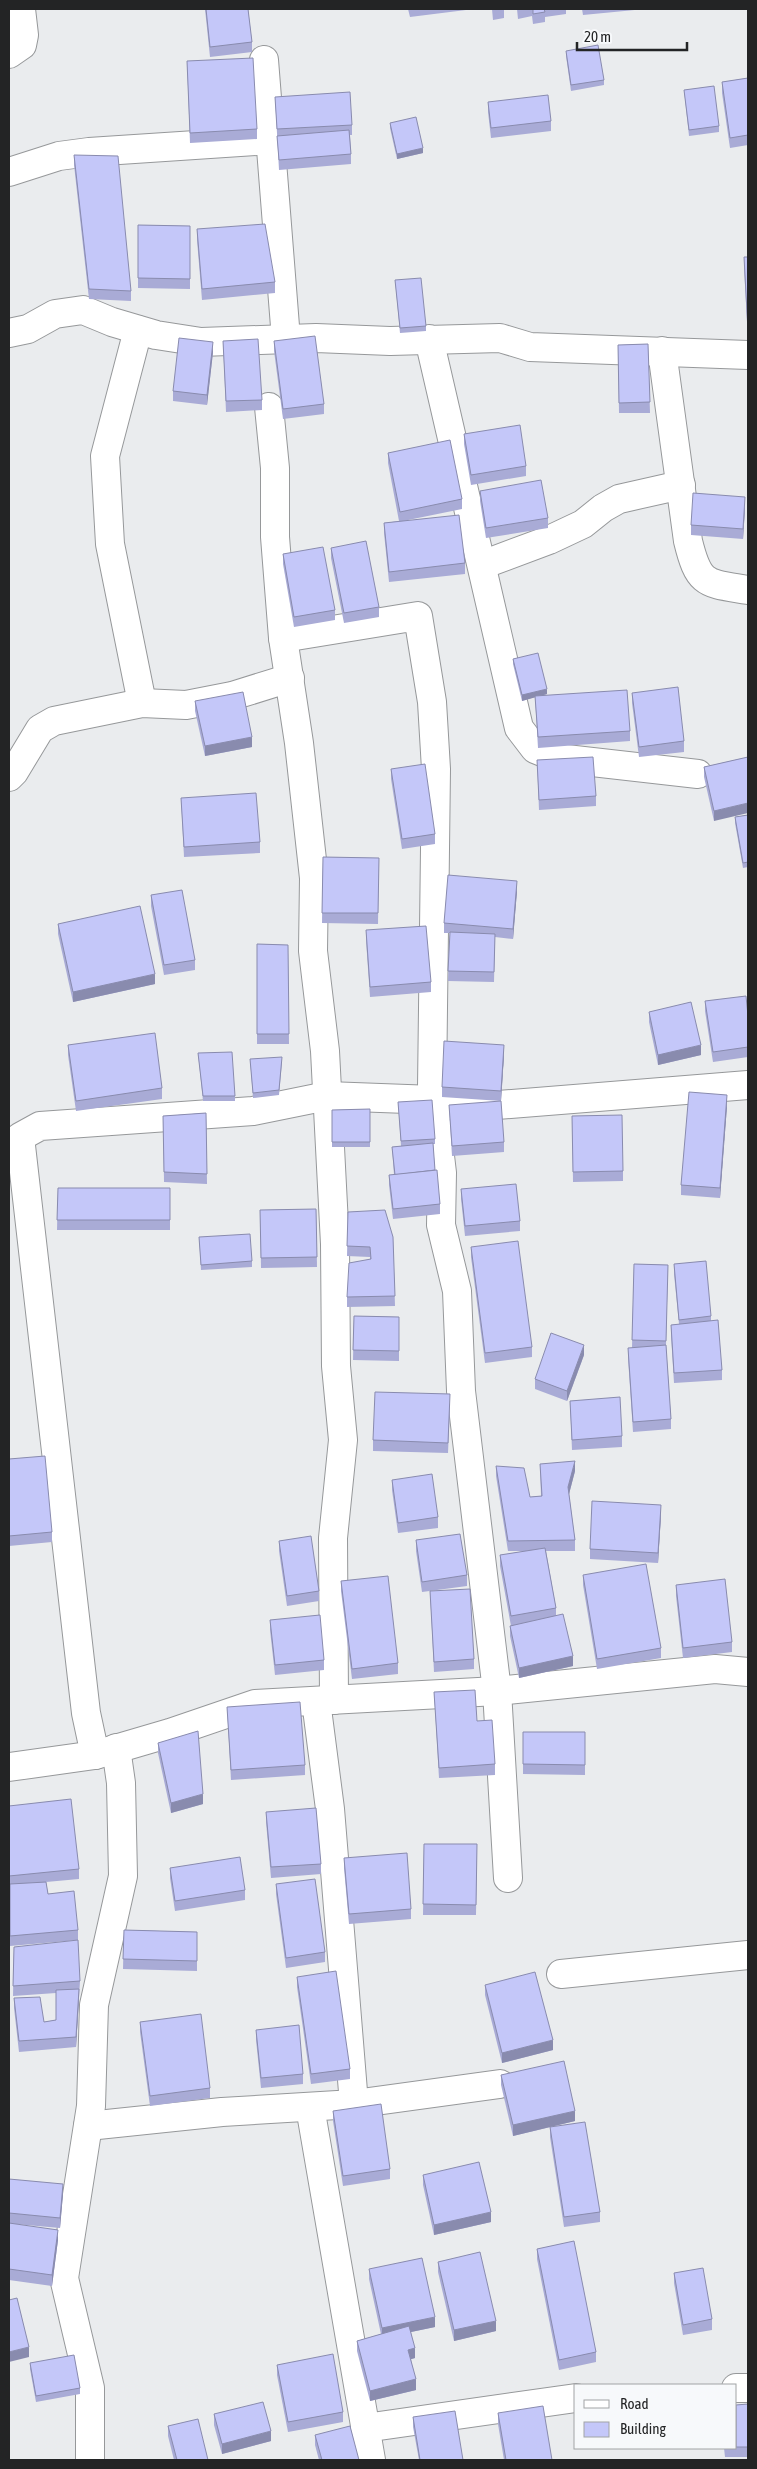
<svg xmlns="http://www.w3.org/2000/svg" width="757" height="2469" font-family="'Asap Condensed',sans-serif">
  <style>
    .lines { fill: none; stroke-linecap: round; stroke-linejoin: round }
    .minor-casing { stroke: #96989a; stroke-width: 30 }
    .tertiary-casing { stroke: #96989a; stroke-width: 30 }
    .minor { stroke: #fff; stroke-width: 28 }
    .tertiary { stroke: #fff; stroke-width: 28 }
    .wall { fill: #a9abd6 }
    .shaded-wall { fill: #898bae }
    .building { fill: #c4c7f9; stroke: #898bae }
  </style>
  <rect width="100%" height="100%" fill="#eaecee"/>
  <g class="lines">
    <!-- minor casing -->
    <g class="minor-casing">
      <g id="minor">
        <path d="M9,54l13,-9 2,-10 -3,-26"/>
        <path d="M264,60l22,279"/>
        <path d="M9,172l50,-16 30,-4 182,-12"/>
        <path d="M138,330l-33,126 5,88 32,159"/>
        <path d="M9,333l19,-4 27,-15 28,-4 29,12 44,13 45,7 115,-4 74,3 110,-3 30,9 218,8"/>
        <path d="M429,339l90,389 16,21 22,9 141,16"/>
        <path d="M662,351l26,190c11,45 18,42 60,49"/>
        <path d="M269,407l6,61v69l8,101 16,105 15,135 -1,73 12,100 10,193 1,122 7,74 -10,98 1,162"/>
        <path d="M482,565l67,-25 34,-16 20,-16 16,-9 62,-14"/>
        <path d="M283,638l135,-22 14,86 4,67 -4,319 10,85 -1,52 16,66 4,100 36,300 11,187"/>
        <path d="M9,777l5,-5 26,-43 14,-8 88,-18 44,2 46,-9 58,-18"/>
        <path d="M95,1755l-9,-42 -66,-576 20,-11 213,-15 74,-15 107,4 12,5 27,2 275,-22"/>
        <path d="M561,1974l187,-19"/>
        <path d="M354,2104l146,-20"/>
        <path d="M310,2107l61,353"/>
        <path d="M88,2126l134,-14 132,-8 -24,-295 -14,-108"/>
        <path d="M736,2388h12"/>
        <path d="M365,2428l211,-30"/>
        <path d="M90,2460v-72l-26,-110 27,-172 3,-101 29,-129 -2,-93 -5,-35"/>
      </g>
    </g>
    <!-- tertiary casing -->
    <g class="tertiary-casing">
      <path id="tertiary" d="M9,1767l86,-12 75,-22 85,-29 242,-13 218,-22 33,3"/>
    </g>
    <!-- minor -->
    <use href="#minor" class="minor"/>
    <!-- tertiary -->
    <use href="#tertiary" class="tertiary"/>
  </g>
  <!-- wall -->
  <g class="wall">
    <path d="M205,9h43l4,33v10l-42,5z"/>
    <path d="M408,9h66l-64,8z"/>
    <path d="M492,9h22l-10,1v8l-11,2z"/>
    <path d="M517,9h49v5l-21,3v5l-12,2 -1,-8 -14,3z"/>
    <path d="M582,9h63l-62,6z"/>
    <path d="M566,51l38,29v5l-33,6 -5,-35z"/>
    <path d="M187,61l70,68v10l-67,4z"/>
    <path d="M748,78v67l-18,3 -8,-55v-11z"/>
    <path d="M684,90l35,36v6l-30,4z"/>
    <path d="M275,97l77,28v10h-2l1,19v10l-72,6z"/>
    <path d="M488,102l63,19v10l-60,7 -3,-26z"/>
    <path d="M390,123l33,30 -26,6 -7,-31z"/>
    <path d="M74,155l57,136v10l-42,-2 -15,-134z"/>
    <path d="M138,225l52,1v63l-52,-1z"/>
    <path d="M197,229l78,53v11l-73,7 -5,-60z"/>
    <path d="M744,257h4v83l-4,-73z"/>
    <path d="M395,280l31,46v5l-26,2z"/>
    <path d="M223,341l39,59v10l-36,2z"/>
    <path d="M274,341l50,63v10l-41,5 -9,-68z"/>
    <path d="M648,344l2,69h-31l-1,-68z"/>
    <path d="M213,352l-6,53 -34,-4v-10z"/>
    <path d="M464,434l62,32v10l-55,9 -7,-41z"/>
    <path d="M388,453l74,46v10l-54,11 57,43v11l-76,8 -5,-49v-10l15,-2 -11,-58z"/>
    <path d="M480,491l68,27v10l-62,10 -6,-37z"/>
    <path d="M745,508l-2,31 -52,-4v-10z"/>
    <path d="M331,548l48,59v10l-35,6 -13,-65z"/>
    <path d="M283,554l52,56v10l-41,7 -11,-63z"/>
    <path d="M513,659l34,35 -3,1 86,36v10l-92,7 -3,-51 -13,4 -9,-37z"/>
    <path d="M632,693l52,48v11l-45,5 -7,-54z"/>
    <path d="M195,701l57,46 -47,9 -10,-45z"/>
    <path d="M748,757l-34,64 -10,-44v-10z"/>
    <path d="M537,760l59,36v10l-57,4z"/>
    <path d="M391,769l44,65v10l-33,5 -11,-70z"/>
    <path d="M181,798l79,44v11l-76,4z"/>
    <path d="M748,815v52l-5,1 -8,-45v-6z"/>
    <path d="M323,857l56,1 -1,66 -56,-1z"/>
    <path d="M517,891l-4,48 -18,-2 -1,45 -46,-1 2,-48h-6v-10z"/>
    <path d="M151,895l44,65v10l-31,5 -13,-69z"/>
    <path d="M58,924l97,60 -82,18 -15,-68z"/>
    <path d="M366,930l65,52v10l-61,5 -4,-57z"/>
    <path d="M257,944l31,1 1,99h-32z"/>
    <path d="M705,1001l43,15v41l-35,5 -8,-51z"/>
    <path d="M649,1012l52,43 -43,10 -9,-43z"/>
    <path d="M68,1045l94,43v11l-86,12 -8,-56z"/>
    <path d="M198,1053l37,43v5h-32z"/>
    <path d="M504,1055l-3,46 -59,-4v-10z"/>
    <path d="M250,1059l32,3 -3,33 -26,3z"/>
    <path d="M398,1102l37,37v5h-2l2,26 5,34v10l-47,5 -4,-34v-10h5l-2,-28 9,-1z"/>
    <path d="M449,1105l55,37v10l-52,4z"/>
    <path d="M727,1106l-7,92 -39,-3v-10z"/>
    <path d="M370,1109v38h-38v-37z"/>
    <path d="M206,1113l1,71 -43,-2 -1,-66z"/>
    <path d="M572,1116l51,55v10l-50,1z"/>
    <path d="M58,1188h112v42h-113z"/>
    <path d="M461,1189l59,32v10l-55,5 -4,-37z"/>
    <path d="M316,1209l1,58 -56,1 -1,-58z"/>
    <path d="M348,1212l45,25 2,69 -48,1v-10l23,-38v-2l-23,-1z"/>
    <path d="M199,1237l53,24v6l-51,3z"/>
    <path d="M471,1247l61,100v10l-47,6 -14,-106z"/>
    <path d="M634,1264l34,1 -2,80 5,74v10l-38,3 -5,-74v-10h4z"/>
    <path d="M674,1264l37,52v5l11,49v10l-48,3 -3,-48v-10l8,-1 -5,-50z"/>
    <path d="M354,1316l45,1v44l-46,-1z"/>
    <path d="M584,1355l-17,46 -32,-12v-10z"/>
    <path d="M570,1401l52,35v11l-50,3z"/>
    <path d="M450,1404l-2,49 -75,-2v-11z"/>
    <path d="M9,1459l43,73v10l-43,4z"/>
    <path d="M540,1464l35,7 -6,23 6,46v11h-29l10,57v7l17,51 -54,12 -9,-42v-10h1l-11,-60v-11l25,-4h-17l-12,-75v-10l34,31 11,-1z"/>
    <path d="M392,1480l46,37v11l-40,5 -6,-43z"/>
    <path d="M661,1515l-3,48 -68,-4v-10z"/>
    <path d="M416,1540l51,35v11l-45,6 -6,-41z"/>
    <path d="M279,1541l40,50v10l-32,5 -8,-55z"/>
    <path d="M583,1575l78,73v10l-64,11 -14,-84z"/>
    <path d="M341,1581l57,82v11l-46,5 -11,-88z"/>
    <path d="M676,1585l56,57v10l-49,6 -7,-62z"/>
    <path d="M430,1591l44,68v10l-40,3z"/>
    <path d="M270,1620l54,40v10l-49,5 -5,-45z"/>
    <path d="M434,1692l43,29 18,43v11l-56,3z"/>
    <path d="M227,1707l78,58v10l-74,5z"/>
    <path d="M523,1732h62v43l-62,-1z"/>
    <path d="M158,1743l45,61 -32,9 -13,-60z"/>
    <path d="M9,1806l70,63v10l-33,3 2,12 30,36v10l-68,6v-60h-1z"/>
    <path d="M266,1812l55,52v10l-50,4 -5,-56z"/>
    <path d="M424,1844h53l-1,71h-53z"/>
    <path d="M344,1858l67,51v10l-62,5 -5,-56z"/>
    <path d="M170,1868l75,22v10l-70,11 -5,-33z"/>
    <path d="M276,1884l49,68v10l-39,6 -10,-74z"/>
    <path d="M124,1930l73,2v39l-74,-2z"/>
    <path d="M14,1947l66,34 -4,66 -57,5 -5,-44v-10l30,24 12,-2v-27l-43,3z"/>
    <path d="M297,1977l53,92v10l-39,5 -14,-97z"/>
    <path d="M485,1985l68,65 -51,13 -17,-68z"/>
    <path d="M140,2022l70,66v10l-60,8 -10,-74z"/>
    <path d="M256,2030l47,44v10l-42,4 -5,-48z"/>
    <path d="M501,2075l74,46 -62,15 -12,-51z"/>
    <path d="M333,2111l57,58v10l-47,7 -10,-65z"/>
    <path d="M550,2127l50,85v10l-36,5 -14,-90z"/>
    <path d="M423,2175l68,47 -57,13 -11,-50z"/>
    <path d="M9,2179l54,15 -3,34 -45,-4 43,16 -6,46 -43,-6z"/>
    <path d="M537,2249l59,103v10l-37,8 -22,-111z"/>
    <path d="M438,2262l58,69 -42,10 -16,-69z"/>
    <path d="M369,2269l66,58 -24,5 4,26 -4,1 5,31 -46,11 -13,-50v-10l24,-7 -12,-55z"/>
    <path d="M674,2273l38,46v11l-29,5 -9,-52z"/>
    <path d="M30,2363l50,25v6l-44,8 -6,-33z"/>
    <path d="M277,2365l66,47v10l-55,10 -11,-57z"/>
    <path d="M748,2404v53h-23l-1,-9h12v-43z"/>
    <path d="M498,2413l54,47h-48l-6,-36z"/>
    <path d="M214,2414l57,27 -49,13 -8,-29z"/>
    <path d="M413,2417l50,43h-44l-6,-33z"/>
    <path d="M168,2426l40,34h-34l-6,-24z"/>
    <path d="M315,2435l44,25h-40l-4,-15z"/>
  </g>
  <!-- shaded-wall -->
  <g class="shaded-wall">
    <path d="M423,148v5l-26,6v-5z"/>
    <path d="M213,342v10l-6,53v-10z"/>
    <path d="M745,497v11l-2,31v-10z"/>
    <path d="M547,689v5l-25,7v-6z"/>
    <path d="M252,737v10l-47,9v-10z"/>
    <path d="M748,803v10l-34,8v-10z"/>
    <path d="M517,881v10l-4,48v-10z"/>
    <path d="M155,974v10l-82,18v-10z"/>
    <path d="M504,1045v10l-3,46v-10z"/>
    <path d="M701,1045v10l-43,10v-10z"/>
    <path d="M727,1095v11l-7,92v-10z"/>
    <path d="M584,1345v10l-17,46v-10z"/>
    <path d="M575,1461v10l-7,27v-11z"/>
    <path d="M661,1505v10l-3,48v-10z"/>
    <path d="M573,1656v10l-54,12v-10z"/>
    <path d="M203,1794v10l-32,9v-10z"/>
    <path d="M79,1989v10l-3,48v-10z"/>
    <path d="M553,2040v10l-51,13v-10z"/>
    <path d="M575,2111v10l-62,15v-11z"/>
    <path d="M63,2184v10l-3,34v-10z"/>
    <path d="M491,2212v10l-57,13v-10z"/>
    <path d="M58,2230v10l-6,46v-11z"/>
    <path d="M435,2317v10l-53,11v-10z"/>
    <path d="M496,2321v10l-42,10v-11z"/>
    <path d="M29,2347v10l-20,5v-10z"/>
    <path d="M415,2348v10l-7,2v-10z"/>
    <path d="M416,2379v11l-46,11v-10z"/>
    <path d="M271,2431v10l-49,13v-10z"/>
  </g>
  <!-- building -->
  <g class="building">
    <path d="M206,9h42l4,33 -42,5z"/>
    <path d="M533,9h11l1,3 -12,2z"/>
    <path d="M598,45l6,35 -33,5 -5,-34z"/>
    <path d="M253,58l4,71 -67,4 -3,-72z"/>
    <path d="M748,78v57l-18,3 -8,-56z"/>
    <path d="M714,86l5,40 -30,4 -5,-40z"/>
    <path d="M350,92l2,33 -75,4 -2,-32z"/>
    <path d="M548,95l3,26 -60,7 -3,-26z"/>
    <path d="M416,117l7,31 -26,6 -7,-31z"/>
    <path d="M349,130l2,24 -72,6 -2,-24z"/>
    <path d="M74,155l44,1 13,135 -42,-2z"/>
    <path d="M265,224l10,58 -73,7 -5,-60z"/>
    <path d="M138,225l52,1v53l-52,-1z"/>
    <path d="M744,257h4v73z"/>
    <path d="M421,278l5,48 -26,2 -5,-48z"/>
    <path d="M315,336l9,68 -41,5 -9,-68z"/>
    <path d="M179,338l34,4 -6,53 -34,-4z"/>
    <path d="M258,339l4,61 -36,1 -3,-60z"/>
    <path d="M648,344l2,58 -31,1 -1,-58z"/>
    <path d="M520,425l6,41 -55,9 -7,-41z"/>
    <path d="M450,440l12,59 -62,13 -12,-59z"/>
    <path d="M541,480l7,38 -62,10 -6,-37z"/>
    <path d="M693,493l52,4 -2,32 -52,-4z"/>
    <path d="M459,515l6,48 -76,9 -5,-49z"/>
    <path d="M366,541l13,66 -35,6 -13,-65z"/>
    <path d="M323,547l12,63 -41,7 -11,-63z"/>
    <path d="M538,653l9,36 -25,6 -9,-36z"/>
    <path d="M678,687l6,54 -45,6 -7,-54z"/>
    <path d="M627,690l3,41 -92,6 -3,-41z"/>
    <path d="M243,692l9,45 -47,9 -10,-45z"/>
    <path d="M593,757l3,39 -57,4 -2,-40z"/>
    <path d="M748,757v46l-34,8 -10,-44z"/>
    <path d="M425,764l10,70 -33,5 -11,-70z"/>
    <path d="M256,793l4,49 -76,5 -3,-49z"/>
    <path d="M748,815v47l-5,1 -8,-46z"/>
    <path d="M323,857l56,1 -1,55h-56z"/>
    <path d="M448,875l69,6 -4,48 -69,-6z"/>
    <path d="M182,890l13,70 -31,5 -13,-70z"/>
    <path d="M140,906l15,68 -82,18 -15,-68z"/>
    <path d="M426,926l5,56 -61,5 -4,-57z"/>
    <path d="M450,932l45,2 -1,38 -46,-1z"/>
    <path d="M257,944l31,1 1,89h-32z"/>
    <path d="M746,996l2,20v31l-35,5 -8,-51z"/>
    <path d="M691,1002l10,43 -43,10 -9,-43z"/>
    <path d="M155,1033l7,55 -86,13 -8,-56z"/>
    <path d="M444,1041l60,4 -3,46 -59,-4z"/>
    <path d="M232,1052l3,44h-32l-5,-43z"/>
    <path d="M282,1057l-3,33 -26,3 -3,-34z"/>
    <path d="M689,1092l38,3 -7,93 -39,-3z"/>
    <path d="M432,1100l3,39 -34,2 -3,-39z"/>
    <path d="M501,1101l3,41 -52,4 -3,-41z"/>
    <path d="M370,1109v33h-38v-32z"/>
    <path d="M206,1113l1,61 -43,-2 -1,-56z"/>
    <path d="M622,1115l1,56 -50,1 -1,-56z"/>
    <path d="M433,1143l2,27 -40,5 -3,-28z"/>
    <path d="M437,1170l3,34 -47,5 -4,-34z"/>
    <path d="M516,1184l4,37 -55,5 -4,-37z"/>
    <path d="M58,1188h112v32h-113z"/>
    <path d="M316,1209l1,48 -56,1 -1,-48z"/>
    <path d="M385,1210l8,27 2,59 -48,1 2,-34 22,-4 -1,-12 -23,-1 1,-34z"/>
    <path d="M250,1234l2,27 -51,4 -2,-28z"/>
    <path d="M518,1241l14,106 -47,6 -14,-106z"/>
    <path d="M706,1261l5,55 -32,4 -5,-56z"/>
    <path d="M634,1264l34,1 -2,76 -34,-1z"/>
    <path d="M354,1316l45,1v34l-46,-1z"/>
    <path d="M718,1320l4,50 -48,3 -3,-48z"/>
    <path d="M551,1333l33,12 -17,46 -32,-12z"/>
    <path d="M666,1345l5,74 -38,3 -5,-74z"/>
    <path d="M375,1392l75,2 -2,49 -75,-3z"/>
    <path d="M620,1397l2,39 -50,4 -2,-39z"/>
    <path d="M45,1456l7,76 -43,4v-77z"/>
    <path d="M575,1461l-7,26 7,53 -67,1 -12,-75 28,2 6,29 12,-1 -2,-32z"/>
    <path d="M432,1474l6,43 -40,6 -6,-43z"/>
    <path d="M592,1501l69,4 -3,48 -68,-4z"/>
    <path d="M460,1534l7,41 -45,7 -6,-42z"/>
    <path d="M311,1536l8,55 -32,5 -8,-55z"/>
    <path d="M545,1548l11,60 -45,8 -11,-61z"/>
    <path d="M646,1564l15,84 -64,11 -14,-84z"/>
    <path d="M388,1576l10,87 -46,6 -11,-88z"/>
    <path d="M725,1579l7,63 -49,6 -7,-63z"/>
    <path d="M470,1589l4,70 -40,3 -4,-71z"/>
    <path d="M563,1614l10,42 -54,12 -9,-42z"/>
    <path d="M320,1615l4,45 -49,5 -5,-45z"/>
    <path d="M475,1690l2,31 15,-1 3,44 -56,4 -5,-76z"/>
    <path d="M300,1702l5,63 -74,5 -4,-63z"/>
    <path d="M198,1731l5,63 -32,9 -13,-60z"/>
    <path d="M523,1732h62v33l-62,-1z"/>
    <path d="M71,1799l8,70 -70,7v-70z"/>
    <path d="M316,1808l5,56 -50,3 -5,-55z"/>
    <path d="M424,1844h53l-1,61 -53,-1z"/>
    <path d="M407,1853l4,56 -62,5 -5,-56z"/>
    <path d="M240,1857l5,33 -70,11 -5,-33z"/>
    <path d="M315,1879l10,73 -39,6 -10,-74z"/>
    <path d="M46,1882l2,12 26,-3 4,39 -68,6v-52z"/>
    <path d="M124,1930l73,2v29l-74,-2z"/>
    <path d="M78,1940l2,41 -67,5 1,-39z"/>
    <path d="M336,1971l14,98 -39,5 -14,-97z"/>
    <path d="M535,1972l18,68 -51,13 -17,-68z"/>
    <path d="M79,1989l-3,48 -57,4 -5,-43 26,-1 4,25 12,-2v-30z"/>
    <path d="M201,2014l9,74 -60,8 -10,-74z"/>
    <path d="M299,2025l4,49 -42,4 -5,-48z"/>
    <path d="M564,2061l11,50 -62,14 -12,-50z"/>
    <path d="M381,2104l9,65 -47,7 -10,-65z"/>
    <path d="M585,2122l15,90 -36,5 -14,-90z"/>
    <path d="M479,2162l12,50 -57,13 -11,-50z"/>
    <path d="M9,2179l54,5 -3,34 -51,-5z"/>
    <path d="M9,2223l49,7 -6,45 -43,-6z"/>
    <path d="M574,2241l22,111 -37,8 -22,-111z"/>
    <path d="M480,2252l16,69 -42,9 -16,-68z"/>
    <path d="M422,2258l13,59 -53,11 -13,-59z"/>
    <path d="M703,2268l9,51 -29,6 -9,-52z"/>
    <path d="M17,2298l12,49 -20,5v-52z"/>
    <path d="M409,2326l6,22 -7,2 8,29 -46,12 -13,-50z"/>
    <path d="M333,2354l10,58 -55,10 -11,-57z"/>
    <path d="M74,2355l6,33 -44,8 -6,-33z"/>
    <path d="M263,2402l8,29 -49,13 -8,-30z"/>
    <path d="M748,2404v43h-12v-42z"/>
    <path d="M543,2406l9,54h-46l-8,-47z"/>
    <path d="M455,2411l8,49h-43l-7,-43z"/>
    <path d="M198,2419l10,41h-31l-9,-34z"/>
    <path d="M350,2426l9,34h-37l-7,-25z"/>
  </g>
  <!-- border -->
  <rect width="757" height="2469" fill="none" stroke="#232425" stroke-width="20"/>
  <!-- legend -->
  <rect x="574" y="2384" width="162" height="65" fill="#f7f9fb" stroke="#a2a4a5"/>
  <rect x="584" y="2400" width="25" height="8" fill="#ffffff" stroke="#a2a4a5"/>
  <text x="620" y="2409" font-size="15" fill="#232425">Road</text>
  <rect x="584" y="2422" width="25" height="15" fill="#c4c7f9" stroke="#a2a4a5"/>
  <text x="620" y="2434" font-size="15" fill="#232425">Building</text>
  <!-- scale -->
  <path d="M577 42v8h110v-8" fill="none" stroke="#232425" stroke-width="2.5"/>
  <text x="584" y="42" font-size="15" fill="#232425" stroke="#f7f9fb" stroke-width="4" paint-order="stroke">20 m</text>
</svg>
